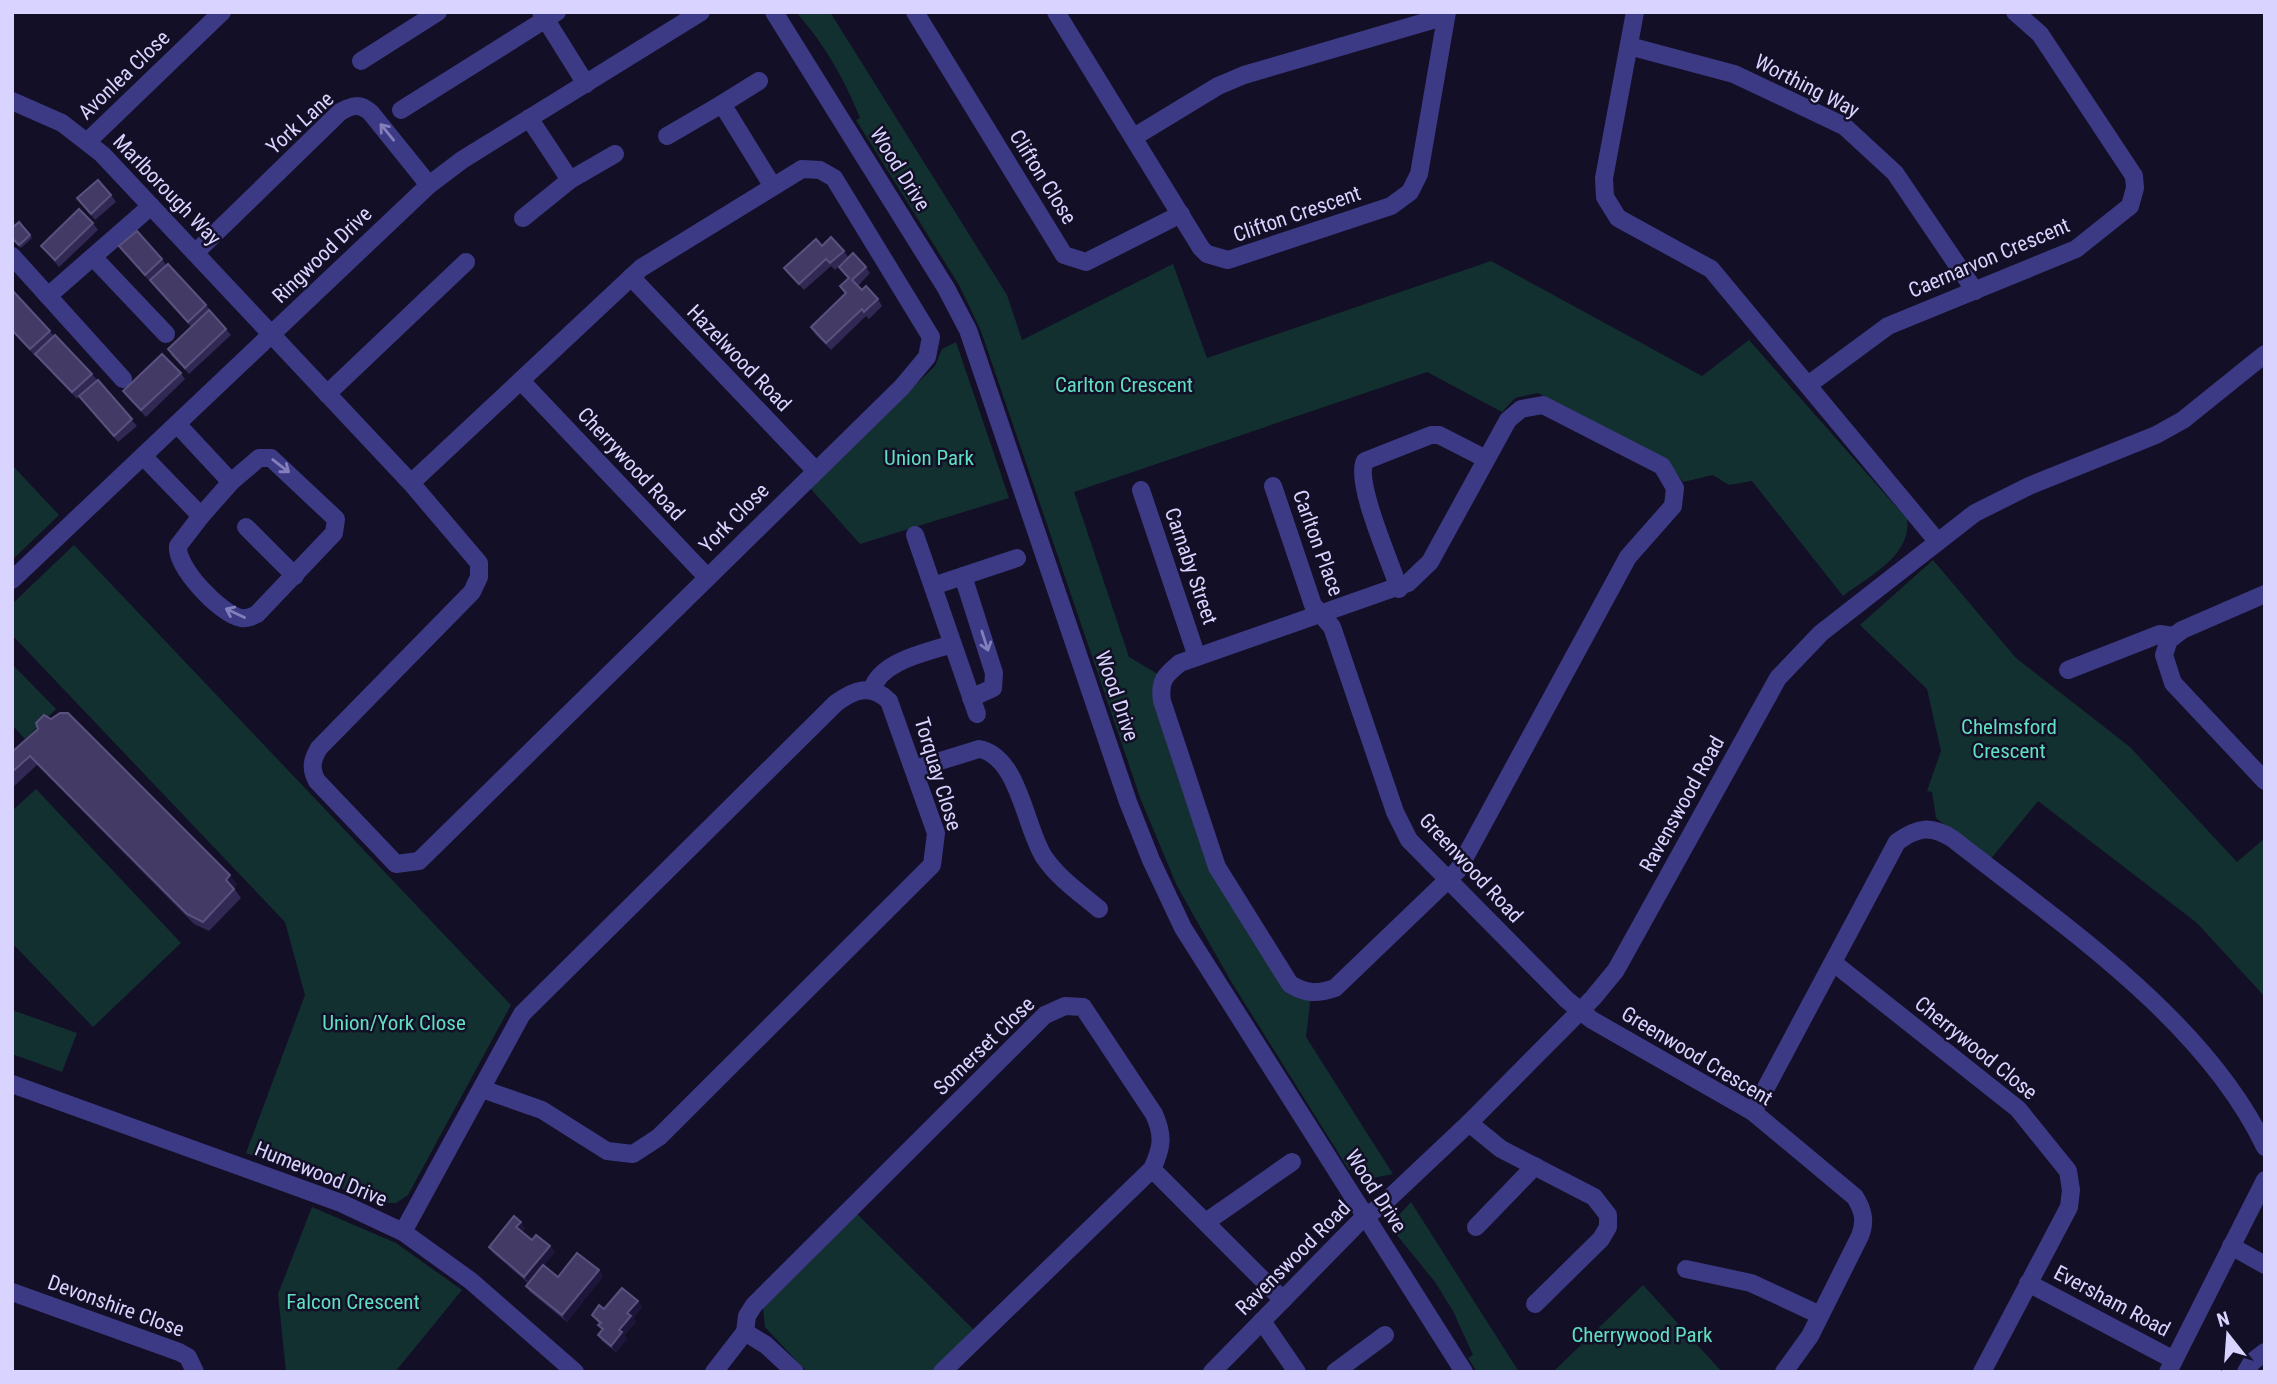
<svg xmlns="http://www.w3.org/2000/svg" width="2277" height="1384" font-family="'Roboto Condensed',sans-serif">
  <style>
    .green { fill: #12302f }
    .lines { fill: none; stroke-linecap: round; stroke-linejoin: round }
    .minor { stroke: #3d3a85; stroke-width: 18 }
    .wall { fill: #312854 }
    .shaded-wall { fill: #1d163a }
    .building { fill: #433a66; stroke: #5a527e; stroke-width: 2 }
    .oneway { stroke: #837fbc }
    .labels { text-anchor: middle; dominant-baseline: central; stroke-width: 5; stroke-linejoin: round; paint-order: stroke }
    .street-label { font-size: 21px; fill: #d9d4ff; stroke: #130f26 }
    .park-label { font-size: 21px; fill: #5fe0c0; stroke: #130f26 }
  </style>
  <rect width="100%" height="100%" fill="#130f26"/>
  <!-- green -->
  <g class="green">
    <path d="M796,12h34l177,283 15,45 151,-76 34,94 284,-97 211,115 47,-36 158,179c5,37 -38,57 -64,77l-91,-115 -23,4 -16,-10 -30,7 -17,-23 -128,-66 -23,5 -13,14 -75,-40 -353,120 55,165 34,20 43,168 82,141 23,9 -5,42 87,137 -20,4 -20,-11 -4,3 -117,-187 -55,-97 -36,-86 -160,-469 -22,-46 -103,-165 4,-2c-16,-40 -35,-73 -64,-106z"/>
    <path d="M956,342l53,156 -149,46 -50,-56 125,-122 7,-17z"/>
    <path d="M12,465l47,50 -47,45z"/>
    <path d="M74,545l437,460 -103,190 -12,8h-16l-134,-50 59,-158 -20,-73 -273,-287v-31z"/>
    <path d="M1933,560l83,98 114,89 107,115 28,-24v159l-68,-74 -159,-122 -48,59 -54,-42 -4,-26 -5,-1 14,-40 -14,-62 -67,-64z"/>
    <path d="M12,664l44,45 -31,30 -13,-14z"/>
    <path d="M36,789l145,154 -88,84 -81,-84v-132z"/>
    <path d="M12,1010l65,23 -15,39 -50,-18z"/>
    <path d="M1411,1202l108,170h-42l-9,-14 5,-3 -20,-44 -18,-29 -39,-48 2,-18z"/>
    <path d="M312,1207l84,36 66,47 -67,82h-109l-8,-78z"/>
    <path d="M855,1212l119,118 -42,42h-125l-42,-45 -2,-19z"/>
    <path d="M1643,1285l79,87h-169z"/>
  </g>
  <g class="lines">
    <!-- minor -->
    <g class="minor">
      <path d="M541,12l45,72"/>
      <path d="M774,12l172,276 22,42 160,472 23,58 32,68 281,444"/>
      <path d="M915,12l149,243 22,7 95,-48"/>
      <path d="M1056,12l145,236 6,6 21,6 163,-54 19,-14 9,-18 28,-162"/>
      <path d="M1635,12l-31,166 1,19 13,21 93,51 226,272"/>
      <path d="M1629,46l105,28 110,52 51,47 80,118"/>
      <path d="M361,61l77,-49"/>
      <path d="M759,81l-37,23 50,81"/>
      <path d="M12,101l50,22 40,31 309,329 68,80v14l-7,15 -153,156c-7,12 -9,20 -2,33l79,83 23,-3 483,-474 25,-30 4,-20 -97,-159 -14,-8 -18,-1 -161,99 -230,215"/>
      <path d="M401,110l156,-98"/>
      <path d="M529,118l41,62"/>
      <path d="M667,136l55,-32"/>
      <path d="M1134,137l84,-51 26,-11 202,-59"/>
      <path d="M88,141l134,-129"/>
      <path d="M523,218l47,-38 45,-26"/>
      <path d="M195,253l145,-141c12,-7 20,-9 31,1l58,72"/>
      <path d="M12,256l111,123"/>
      <path d="M93,257l73,77"/>
      <path d="M631,277l184,193"/>
      <path d="M48,296l103,-90"/>
      <path d="M522,382l185,195"/>
      <path d="M1808,385l80,-59 188,-77 54,-43 5,-18 -1,-12 -94,-142 -25,-22"/>
      <path d="M327,394l139,-132"/>
      <path d="M1543,405l119,61 13,22 -2,18 -45,51 -170,313 -123,118c-18,6 -29,6 -45,-4l-73,-117 -55,-166c-3,-20 3,-26 18,-38l228,-80 22,-21 78,-142 13,-11z"/>
      <path d="M143,456l58,60 -23,30c-2,21 42,68 63,72 6,1 10,-1 16,-4l77,-81 2,-14 -65,-61h-12l-28,24 -54,-58"/>
      <path d="M1273,486l40,119 19,22 63,185 14,28 158,160 25,20 161,92 102,85c8,13 11,24 5,39l-50,100 -26,36"/>
      <path d="M1141,490l56,167"/>
      <path d="M201,516l30,-34"/>
      <path d="M246,527l49,49"/>
      <path d="M915,535l62,179"/>
      <path d="M963,576l31,97 -1,15 -22,10"/>
      <path d="M12,580l417,-395 33,-25 239,-148"/>
      <path d="M933,586l84,-28"/>
      <path d="M1399,589c-8,-26 -45,-107 -34,-128l66,-26h8l47,24"/>
      <path d="M2265,594l-83,36 -13,10 -5,15 9,28 92,98"/>
      <path d="M2068,670l92,-36 13,2"/>
      <path d="M872,689c10,-29 54,-36 80,-45"/>
      <path d="M914,769l65,-20c40,7 46,79 65,108 14,21 36,36 55,52"/>
      <path d="M1835,964l183,145 50,62 3,19 -2,17 -87,165"/>
      <path d="M12,1084l329,119 62,29 68,49 104,91"/>
      <path d="M1753,1112l144,-270c21,-15 34,-17 56,-3 108,85 252,181 312,308"/>
      <path d="M1469,1123l32,26 93,48 14,18v12l-7,12 -66,65"/>
      <path d="M1152,1169l131,131"/>
      <path d="M1206,1222l86,-60"/>
      <path d="M1476,1227l59,-61"/>
      <path d="M403,1232l119,-218 314,-311c18,-13 35,-20 53,-2l47,132 -4,32 -273,272 -26,17 -26,-3 -65,-41 -60,-21"/>
      <path d="M2231,1246l34,19"/>
      <path d="M1686,1269l65,14 69,32"/>
      <path d="M2028,1283l146,77"/>
      <path d="M12,1292l167,60 9,5 7,15"/>
      <path d="M1262,1321l35,51"/>
      <path d="M745,1332l21,13 29,27"/>
      <path d="M714,1372l31,-40 2,-16 7,-11 291,-290 20,-9 18,1 71,107c10,22 8,34 -2,55l-210,203"/>
      <path d="M1212,1372l152,-155 17,-11 88,-83 124,-125 23,-28 162,-292 43,-45 154,-120 54,-27 127,-51 27,-15 82,-66"/>
      <path d="M1335,1372l50,-37"/>
      <path d="M2168,1372l97,-192"/>
      <path d="M2246,1372l6,-10 13,-10"/>
    </g>
  </g>
  <!-- wall -->
  <g class="wall">
    <path d="M111,195l5,7 -21,18 -18,-22z"/>
    <path d="M93,223l5,7 -39,37 -18,-21z"/>
    <path d="M30,235l2,3 -11,10 -9,-9z"/>
    <path d="M119,246l43,13 4,6 40,40 25,30 -42,39 -17,-18 -4,-7 23,-22 -67,-74z"/>
    <path d="M822,246l22,5 4,6 -13,13 -4,-4 -27,24 -20,-22z"/>
    <path d="M839,267h27l4,6 -12,13 4,4 16,9 4,7 -13,13 -3,-3 -35,34 -16,-16 -4,-7 34,-33 -5,-8 8,-7z"/>
    <path d="M12,290l42,46 38,38 45,52 -19,16 -39,-46 -2,3 -37,-39 -4,-5 -1,1 -23,-25z"/>
    <path d="M181,373l4,6 -39,38 -19,-20 -4,-6z"/>
    <path d="M38,729l199,155 -3,4 7,10 -32,33 -15,-7 -157,-159 -25,23v-36z"/>
    <path d="M525,1228l-3,4 10,8 18,6 5,6 -11,13 14,12 45,-1 -36,46 -37,-30 -4,-6 2,-3 -35,-30 -4,-6z"/>
    <path d="M642,1307l-9,11 3,4 -12,13 3,4 -11,13 -14,-11 -4,-6 4,-5 -4,-5 1,-1 -7,-9 12,-6z"/>
  </g>
  <!-- shaded-wall -->
  <g class="shaded-wall">
    <path d="M230,875l7,9 -4,6 -7,-10z"/>
    <path d="M521,1222l4,6 -4,5 -5,-6z"/>
    <path d="M550,1246l5,6 -26,31 -5,-6z"/>
    <path d="M599,1270l4,6 -36,46 -5,-7z"/>
    <path d="M638,1301l4,6 -9,11 3,4 -12,13 3,4 -11,13 -5,-6 16,-33z"/>
  </g>
  <!-- building -->
  <g class="building">
    <path d="M98,180l13,15 -20,19 -14,-16z"/>
    <path d="M79,209l14,14 -38,37 -14,-14z"/>
    <path d="M19,222l11,13 -11,10 -7,-7v-10z"/>
    <path d="M137,231l25,28 -17,16 -26,-29z"/>
    <path d="M831,237l13,14 -14,12 -4,-4 -27,25 -15,-16 32,-29 6,7z"/>
    <path d="M853,253l13,14 -14,13 10,10 4,-4 12,13 -14,13 -2,-3 -36,34 -15,-16 35,-34 -6,-7 9,-8 -10,-11z"/>
    <path d="M168,264l38,41 -18,17 -38,-42z"/>
    <path d="M12,290l38,41 -20,18 -18,-19z"/>
    <path d="M209,310l17,19 -41,39 -17,-19z"/>
    <path d="M55,335l37,39 -20,18 -37,-38z"/>
    <path d="M162,354l19,19 -40,37 -18,-19z"/>
    <path d="M98,380l34,39 -18,17 -35,-40z"/>
    <path d="M60,713h8l162,162 -4,5 8,9 -31,33 -16,-8 -157,-158 -18,16v-20l26,-23 -2,-6 8,-8 7,4z"/>
    <path d="M514,1216l7,6 -5,5 16,13 4,-5 14,11 -26,31 -35,-30z"/>
    <path d="M577,1253l22,17 -37,45 -36,-29 17,-21 15,12z"/>
    <path d="M622,1288l16,13 -11,12 4,3 -12,14 3,2 -11,14 -13,-11 5,-6 -5,-4 3,-2 -9,-8 7,-10 5,4z"/>
  </g>
  <!-- one-way arrows -->
  <defs><path id="oneway-shaft" d="M-6 0H5M1.5-3L5.5 0L1.5 3" fill="none" stroke-width="1.6" stroke-linecap="round" stroke-linejoin="round" transform="scale(1.75)"/></defs>
  <g class="oneway">
    <use href="#oneway-shaft" transform="translate(387 132) rotate(-129)"/>
    <use href="#oneway-shaft" transform="translate(281 466) rotate(38)"/>
    <use href="#oneway-shaft" transform="translate(235 613) rotate(-155)"/>
    <use href="#oneway-shaft" transform="translate(985 641) rotate(72)"/>
  </g>
  <g class="labels">
    <!-- street labels -->
    <g class="street-label">
      <text transform="translate(124 75) rotate(-44)">Avonlea Close</text>
      <text transform="translate(1807 86) rotate(27)">Worthing Way</text>
      <text transform="translate(300 123) rotate(-42)">York Lane</text>
      <text transform="translate(900 169) rotate(58)">Wood Drive</text>
      <text transform="translate(1043 177) rotate(58)">Clifton Close</text>
      <text transform="translate(167 190) rotate(46)">Marlborough Way</text>
      <text transform="translate(1297 214) rotate(-19)">Clifton Crescent</text>
      <text transform="translate(322 255) rotate(-44)">Ringwood Drive</text>
      <text transform="translate(1989 258) rotate(-23)">Caernarvon Crescent</text>
      <text transform="translate(739 358) rotate(46)">Hazelwood Road</text>
      <text transform="translate(631 464) rotate(47)">Cherrywood Road</text>
      <text transform="translate(734 518) rotate(-45)">York Close</text>
      <text transform="translate(1318 543) rotate(70)">Carlton Place</text>
      <text transform="translate(1191 566) rotate(71)">Carnaby Street</text>
      <text transform="translate(1117 696) rotate(71)">Wood Drive</text>
      <text transform="translate(938 774) rotate(73)">Torquay Close</text>
      <text transform="translate(1682 804) rotate(-61)">Ravenswood Road</text>
      <text transform="translate(1471 868) rotate(47)">Greenwood Road</text>
      <text transform="translate(984 1046) rotate(-44)">Somerset Close</text>
      <text transform="translate(1976 1048) rotate(39)">Cherrywood Close</text>
      <text transform="translate(1697 1056) rotate(31)">Greenwood Crescent</text>
      <text transform="translate(321 1174) rotate(22)">Humewood Drive</text>
      <text transform="translate(1376 1191) rotate(57)">Wood Drive</text>
      <text transform="translate(1293 1258) rotate(-45)">Ravenswood Road</text>
      <text transform="translate(2112 1301) rotate(28)">Eversham Road</text>
      <text transform="translate(116 1306) rotate(20)">Devonshire Close</text>
    </g>
    <!-- park labels -->
    <g class="park-label">
      <text x="1124" y="385">Carlton Crescent</text>
      <text x="929" y="458">Union Park</text>
      <text x="2009" y="727">Chelmsford<tspan x="2009" dy="24">Crescent</tspan></text>
      <text x="394" y="1023">Union/York Close</text>
      <text x="353" y="1302">Falcon Crescent</text>
      <text x="1642" y="1335">Cherrywood Park</text>
    </g>
  </g>
  <!-- border -->
  <rect width="2277" height="1384" fill="none" stroke="#d9d4ff" stroke-width="28"/>
  <!-- north arrow -->
  <g transform="translate(2228 1335) rotate(343)" stroke="#130f26" stroke-width="5" paint-order="stroke">
  <path d="M0-5L12 26L0 18L-12 26Z" fill="#d9d4ff"/>
  <text y="-10" font-size="19" font-weight="bold" text-anchor="middle" fill="#d9d4ff">N</text>
  </g>
</svg>
